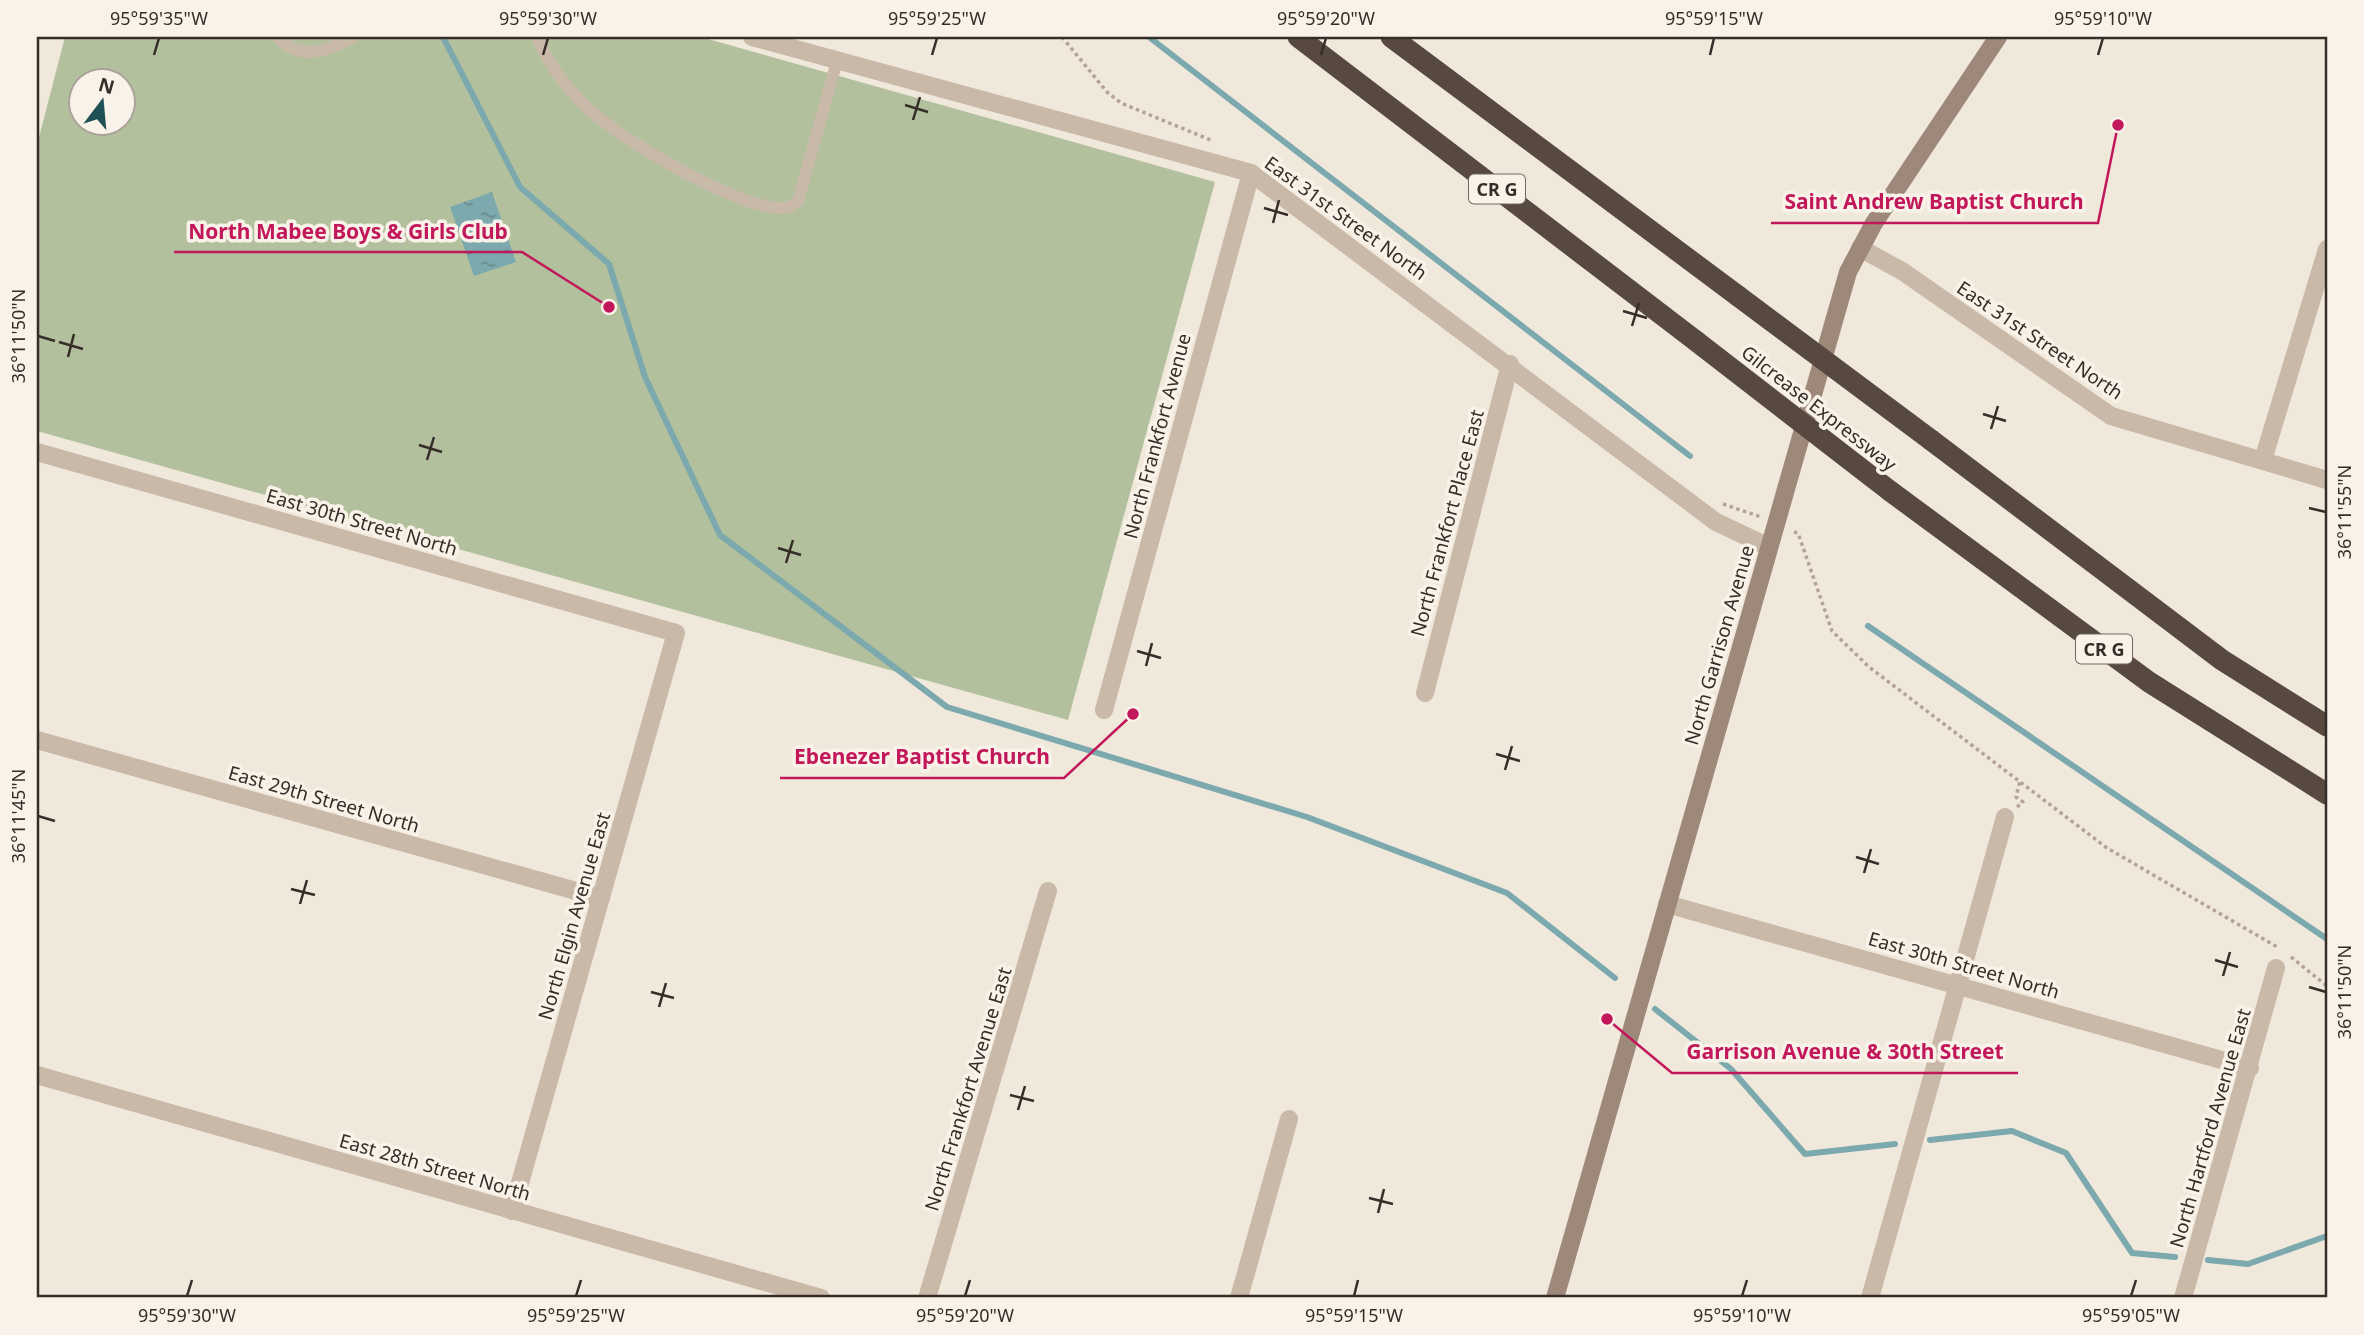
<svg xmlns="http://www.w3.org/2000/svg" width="2364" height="1335" font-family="'Noto Sans',sans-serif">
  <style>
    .garden { fill: #b2c09d; fill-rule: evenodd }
    .water { fill: url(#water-ripples) }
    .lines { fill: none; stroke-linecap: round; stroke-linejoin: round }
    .stream { stroke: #7ca9ad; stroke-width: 6 }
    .path { stroke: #b5a393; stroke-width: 3.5; stroke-dasharray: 3.5 3.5; stroke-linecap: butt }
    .lane { stroke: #c9b9a8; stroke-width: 12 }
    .street { stroke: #c9b9a8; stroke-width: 18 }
    .secondary { stroke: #9d887a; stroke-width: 18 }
    .highway { stroke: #574840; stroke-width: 21 }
    .highway-bridge { stroke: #574840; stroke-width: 21 }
    .ticks { fill: none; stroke: #362d28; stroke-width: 2.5 }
    .labels { text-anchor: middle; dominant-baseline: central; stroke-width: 7; stroke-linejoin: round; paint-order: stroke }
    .shield { fill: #f9f2e8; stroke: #706862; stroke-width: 2 }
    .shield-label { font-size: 18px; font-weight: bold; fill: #362d28 }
    .street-label { font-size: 19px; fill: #362d28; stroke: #f9f2e8 }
    .leader { fill: none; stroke: #c2185b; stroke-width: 2.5 }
    .callout-dot { fill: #c2185b; stroke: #f9f2e8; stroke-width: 2.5 }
    .callout-label { font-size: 21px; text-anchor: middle; font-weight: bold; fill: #c2185b; stroke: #f9f2e8; stroke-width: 7; stroke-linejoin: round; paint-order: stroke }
    .neatline { fill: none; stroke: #362d28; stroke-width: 2.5 }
    .ticks-label { font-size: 18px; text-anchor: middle; fill: #362d28 }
  </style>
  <defs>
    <pattern id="water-ripples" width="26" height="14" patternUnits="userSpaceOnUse" patternTransform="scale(1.75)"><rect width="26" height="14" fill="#7ca9ad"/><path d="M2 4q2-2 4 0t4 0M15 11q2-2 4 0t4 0" fill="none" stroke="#668a8d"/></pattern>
  </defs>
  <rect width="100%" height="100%" fill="#f1e8dc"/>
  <!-- garden -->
  <path class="garden" d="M65,37h636l514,145 -147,538 -1031,-289v-286zM80,80h42v42h-42z"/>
  <!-- water -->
  <path class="water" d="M492,192l24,70 -42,14 -24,-69z"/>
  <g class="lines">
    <!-- stream -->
    <g class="stream">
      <path d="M443,37l77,150 89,77 36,113 75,158 227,172 360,110 200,76 108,85"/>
      <path d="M1149,37l541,419"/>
      <path d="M1868,626l459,313"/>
      <path d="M1655,1009l76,60 74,85 90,-10"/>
      <path d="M1930,1140l82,-9 54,22 66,100 43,4"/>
      <path d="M2208,1260l40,4 79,-28"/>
    </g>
    <!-- path -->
    <g class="path">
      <path d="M1062,37l45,55 14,11 92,38"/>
      <path d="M1723,504l38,13"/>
      <path d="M1794,532l4,1 34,98 37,36 238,181 172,100"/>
      <path d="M2017,807l6,-5 -7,-5 4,-16"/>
      <path d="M2291,957l36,29"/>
    </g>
    <!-- lane -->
    <g class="lane">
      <path d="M278,37c22,25 51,14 75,0"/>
      <path d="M537,37c13,30 36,60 61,80 33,28 145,94 187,91 5,0 9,-4 13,-7l39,-140"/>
    </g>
    <!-- street -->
    <g class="street">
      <path d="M752,37l499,136 465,349 53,25"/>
      <path d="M1860,248l42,23 209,145 216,64"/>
      <path d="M37,452l639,181 -164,578"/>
      <path d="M2263,460l64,-211"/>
      <path d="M1425,693l85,-329"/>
      <path d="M1104,710l147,-537"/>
      <path d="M37,740l564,158"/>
      <path d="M1667,904l583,164"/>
      <path d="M37,1075l784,223"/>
      <path d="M927,1298l121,-407"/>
      <path d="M1239,1298l50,-179"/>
      <path d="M1870,1298l135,-481"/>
      <path d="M2183,1298l93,-330"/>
    </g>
    <!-- secondary -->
    <path class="secondary" d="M1555,1298l293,-1026 26,-49 124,-186"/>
    <!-- highway -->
    <g class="highway">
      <path d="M1298,37l398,304"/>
      <path d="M1391,37l347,259"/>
      <path d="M1931,440l291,220 105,66"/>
      <path d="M1890,491l259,191 178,112"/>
    </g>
    <!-- highway-bridge -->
    <g class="highway-bridge">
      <path d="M1738,296l193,144"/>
      <path d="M1696,341l194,150"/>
    </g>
  </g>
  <!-- ticks -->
  <path class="ticks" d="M154,55l5,-17M543,55l5,-17M932,55l5,-17M1321,55l5,-17M1710,55l4,-17M2098,55l5,-17M905,105l23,7M913,120l7,-23M1264,208l24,7M1273,223l6,-23M1623,311l24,7M1632,326l7,-23M38,336l17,5M59,342l24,7M68,357l6,-23M1983,414l23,7M1991,429l7,-23M419,445l23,7M427,460l7,-23M2309,508l17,4M778,548l23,7M786,563l7,-23M1137,651l24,7M1146,666l6,-23M1496,754l24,7M1505,770l7,-24M38,816l17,5M1856,857l23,7M1864,873l7,-24M291,889l24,6M300,904l7,-24M2215,960l23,7M2223,976l7,-24M2309,987l17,5M651,992l23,6M659,1007l7,-24M1010,1095l24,6M1018,1110l7,-24M1369,1198l24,6M1378,1213l6,-24M187,1296l5,-16M576,1296l5,-16M965,1296l5,-16M1354,1296l4,-16M1742,1296l5,-16M2131,1296l5,-16"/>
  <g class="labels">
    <!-- shield labels -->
    <g class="shield">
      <rect x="1469" y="174.5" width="56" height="29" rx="5"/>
      <rect x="2076" y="634.5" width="56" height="29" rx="5"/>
    </g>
    <g class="shield-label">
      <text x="1497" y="189">CR G</text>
      <text x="2104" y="649">CR G</text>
    </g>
    <!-- street labels -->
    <g class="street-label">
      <text transform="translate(1346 218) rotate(36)">East 31st Street North</text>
      <text transform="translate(2040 340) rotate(34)">East 31st Street North</text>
      <text transform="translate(1819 408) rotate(38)">Gilcrease Expressway</text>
      <text transform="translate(1157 436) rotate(-75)">North Frankfort Avenue</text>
      <text transform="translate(362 522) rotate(16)">East 30th Street North</text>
      <text transform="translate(1447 523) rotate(-75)">North Frankfort Place East</text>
      <text transform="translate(1719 645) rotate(-74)">North Garrison Avenue</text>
      <text transform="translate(324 799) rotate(16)">East 29th Street North</text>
      <text transform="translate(574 916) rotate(-74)">North Elgin Avenue East</text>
      <text transform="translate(1964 965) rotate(16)">East 30th Street North</text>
      <text transform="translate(968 1089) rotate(-73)">North Frankfort Avenue East</text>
      <text transform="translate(2210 1128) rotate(-74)">North Hartford Avenue East</text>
      <text transform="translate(435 1167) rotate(16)">East 28th Street North</text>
    </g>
  </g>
  <!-- callouts -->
  <path class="leader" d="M2118 125L2098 223H1771M609 307L522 252H174M1133 714L1064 778H780M1607 1019L1672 1073H2018"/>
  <g class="callout-dot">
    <circle cx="2118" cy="125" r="7"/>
    <circle cx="609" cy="307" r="7"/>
    <circle cx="1133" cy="714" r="7"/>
    <circle cx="1607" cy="1019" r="7"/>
  </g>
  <g class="callout-label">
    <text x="1934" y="209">Saint Andrew Baptist Church</text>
    <text x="348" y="239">North Mabee Boys &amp; Girls Club</text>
    <text x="922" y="764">Ebenezer Baptist Church</text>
    <text x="1845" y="1059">Garrison Avenue &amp; 30th Street</text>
  </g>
  <!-- border -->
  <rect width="2364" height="1335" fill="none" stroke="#f9f2e8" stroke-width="77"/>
  <!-- north arrow -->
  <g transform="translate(102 102) rotate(16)"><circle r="33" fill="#f9f2e8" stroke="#aba39b" stroke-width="2"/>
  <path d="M0-5L12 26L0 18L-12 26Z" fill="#1f5056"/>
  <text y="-10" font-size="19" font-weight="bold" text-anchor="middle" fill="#362d28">N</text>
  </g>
  <rect x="38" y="38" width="2288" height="1258" class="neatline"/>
  <g class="ticks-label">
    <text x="159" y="25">95°59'35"W</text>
    <text x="548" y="25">95°59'30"W</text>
    <text x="937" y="25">95°59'25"W</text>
    <text x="1326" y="25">95°59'20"W</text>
    <text x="1714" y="25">95°59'15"W</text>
    <text x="2103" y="25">95°59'10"W</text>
    <text transform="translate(19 336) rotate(-90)" y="6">36°11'50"N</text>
    <text transform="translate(2345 512) rotate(-90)" y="6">36°11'55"N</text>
    <text transform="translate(19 816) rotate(-90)" y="6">36°11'45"N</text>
    <text transform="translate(2345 992) rotate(-90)" y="6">36°11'50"N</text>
    <text x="187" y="1322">95°59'30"W</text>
    <text x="576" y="1322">95°59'25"W</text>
    <text x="965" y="1322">95°59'20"W</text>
    <text x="1354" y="1322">95°59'15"W</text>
    <text x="1742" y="1322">95°59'10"W</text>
    <text x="2131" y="1322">95°59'05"W</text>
  </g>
</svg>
